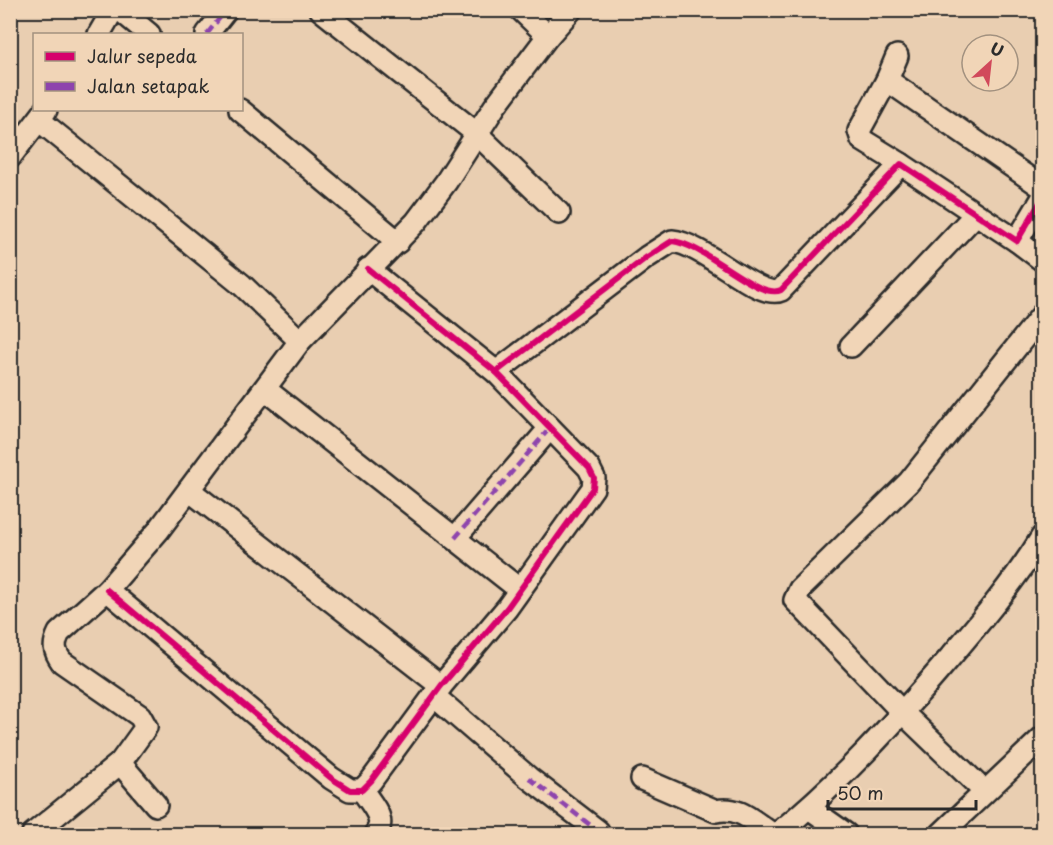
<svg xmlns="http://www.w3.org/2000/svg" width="1053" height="845" font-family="'Playpen Sans',sans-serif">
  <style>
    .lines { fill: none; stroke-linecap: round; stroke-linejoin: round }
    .minor-casing { stroke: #2b2b2b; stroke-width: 26 }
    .minor { stroke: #f1d5b7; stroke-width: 21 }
    .quiet { stroke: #8e44ad; stroke-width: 4.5; stroke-dasharray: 9 4.5; stroke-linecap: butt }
    .cycleway-casing { stroke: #f1d5b7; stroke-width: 10 }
    .cycleway { stroke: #d6006c; stroke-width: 6 }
  </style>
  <rect width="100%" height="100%" fill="#e9ceb1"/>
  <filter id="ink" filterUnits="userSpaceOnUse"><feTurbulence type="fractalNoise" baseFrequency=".0167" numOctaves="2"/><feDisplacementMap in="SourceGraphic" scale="12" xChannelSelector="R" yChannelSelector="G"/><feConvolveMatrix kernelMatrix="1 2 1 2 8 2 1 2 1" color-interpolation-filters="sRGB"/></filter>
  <g filter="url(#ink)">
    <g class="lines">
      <!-- minor casing -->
      <g class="minor-casing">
        <g id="minor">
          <path d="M120,10l29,24"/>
          <path d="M321,10l155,123 83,80"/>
          <path d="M521,10l27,26"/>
          <path d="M99,34l14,-24"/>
          <path d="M207,34l19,-24"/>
          <path d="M897,56l-10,24 -28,51 3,9 39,24"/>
          <path d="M887,80l155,107"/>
          <path d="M240,110l158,132"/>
          <path d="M39,120l203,165 58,56"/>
          <path d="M10,157l36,-47"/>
          <path d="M1017,241l25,19"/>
          <path d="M851,346l124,-131"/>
          <path d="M496,372l151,-115 25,-16c33,3 87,60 109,49l120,-126 116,77 25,-42"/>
          <path d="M265,389l254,200"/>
          <path d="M189,490l252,196"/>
          <path d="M455,538l95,-110"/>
          <path d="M107,590l224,188 19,12h12l9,-9 70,-95 66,-78 86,-120 1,-10 -5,-10 -93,-96 -128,-103"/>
          <path d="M434,696l95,82 69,53 -2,3"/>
          <path d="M120,763l26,-36 -6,-11 -78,-54c-8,-11 -9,-17 -3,-29l48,-43 51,-59 142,-190 116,-119 30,-40 49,-76 53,-70 23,-26"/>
          <path d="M642,779l74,32c24,-5 36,10 56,23"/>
          <path d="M362,790c9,14 26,30 13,44"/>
          <path d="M984,791l-81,-78 -108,-113 5,-11 109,-107 133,-167"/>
          <path d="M809,808l37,26"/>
          <path d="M33,834l87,-71 36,42"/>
          <path d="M777,834c63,-51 118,-112 170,-173 34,-40 68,-80 95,-124"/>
          <path d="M941,834l101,-96"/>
        </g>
      </g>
      <!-- minor -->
      <use href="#minor" class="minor"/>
      <!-- quiet -->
      <g class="quiet">
        <path d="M207,34l19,-24"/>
        <path d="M455,538l95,-110"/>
        <path d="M529,778l69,53 -2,3"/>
      </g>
      <!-- cycleway casing -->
      <g class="cycleway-casing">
        <g id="cycleway">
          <path d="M496,372l151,-115 25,-16c33,3 87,60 109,49l120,-126 116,77 25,-42"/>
          <path d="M107,590l224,188 19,12h12l9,-9 70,-95 66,-78 86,-120 1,-10 -5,-10 -93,-96 -128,-103"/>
        </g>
      </g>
      <!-- cycleway -->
      <use href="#cycleway" class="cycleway"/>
    </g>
  </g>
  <!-- margin -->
  <rect width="1053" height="845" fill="none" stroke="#f1d5b7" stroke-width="36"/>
  <rect x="18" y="18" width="1017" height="809" fill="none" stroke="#2b2b2b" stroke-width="2" filter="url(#ink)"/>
  <!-- legend -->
  <rect x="33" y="33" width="210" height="78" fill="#f1d5b7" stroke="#a2917f" stroke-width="1.5"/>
  <rect x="45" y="52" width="30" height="9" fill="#d6006c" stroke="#a2917f" stroke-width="1.5"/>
  <text x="87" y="63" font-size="18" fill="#2b2b2b">Jalur sepeda</text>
  <rect x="45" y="82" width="30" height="9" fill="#8e44ad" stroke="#a2917f" stroke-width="1.5"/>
  <text x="87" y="93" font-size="18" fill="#2b2b2b">Jalan setapak</text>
  <!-- north arrow -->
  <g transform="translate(990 63) rotate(27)"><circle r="28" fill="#f1d5b7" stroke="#a2917f" stroke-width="1.5"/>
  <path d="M0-4.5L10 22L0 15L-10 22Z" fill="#d1495b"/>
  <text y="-9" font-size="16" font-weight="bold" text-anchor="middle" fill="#2b2b2b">U</text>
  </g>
  <!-- scale -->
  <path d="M828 800v9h148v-9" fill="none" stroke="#2b2b2b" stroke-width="3"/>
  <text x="837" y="800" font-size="18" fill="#2b2b2b" stroke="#f1d5b7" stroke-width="4.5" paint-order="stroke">50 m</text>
</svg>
